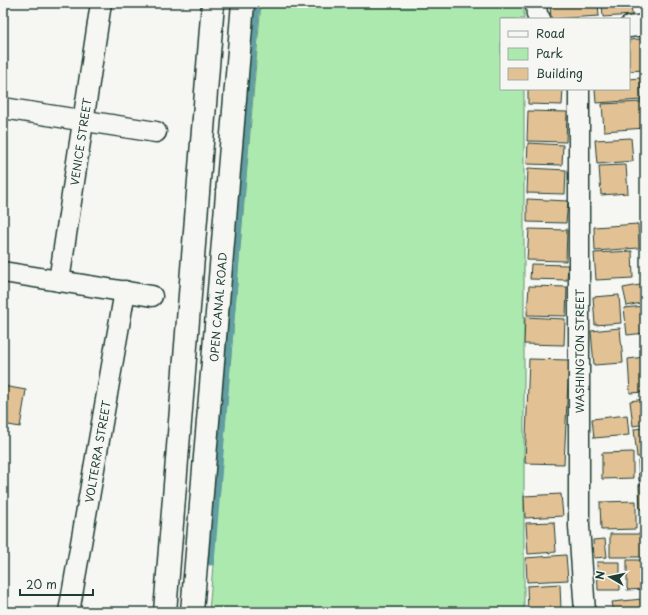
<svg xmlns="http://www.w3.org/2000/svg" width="648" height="615" font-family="'Playpen Sans',sans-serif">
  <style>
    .green { fill: #ace9af; stroke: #669372 }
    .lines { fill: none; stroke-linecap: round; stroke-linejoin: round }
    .stream { stroke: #629ea2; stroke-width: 7 }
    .building { fill: #e2c294; stroke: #1f3d34 }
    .minor-casing { stroke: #1f3d34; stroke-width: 23 }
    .secondary-casing { stroke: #1f3d34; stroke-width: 25 }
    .minor { stroke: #f6f6f2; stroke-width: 20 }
    .secondary { stroke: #f6f6f2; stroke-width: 22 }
    .labels { text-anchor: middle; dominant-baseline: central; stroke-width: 4; stroke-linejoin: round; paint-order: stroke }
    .street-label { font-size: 11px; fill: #1f3d34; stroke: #f6f6f2 }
  </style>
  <rect width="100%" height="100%" fill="#f6f6f2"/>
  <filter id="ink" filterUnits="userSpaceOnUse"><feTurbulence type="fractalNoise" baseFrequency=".025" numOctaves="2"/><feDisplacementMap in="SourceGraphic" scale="8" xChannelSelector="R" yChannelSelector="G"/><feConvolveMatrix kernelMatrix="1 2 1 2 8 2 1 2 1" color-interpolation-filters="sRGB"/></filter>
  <g filter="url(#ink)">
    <!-- green -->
    <path class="green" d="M261,3h263v16h-23v70h23v523h-315z"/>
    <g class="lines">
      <!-- stream -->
      <path class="stream" d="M211,562l46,-559"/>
    </g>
    <!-- building -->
    <g class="building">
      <path d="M550,3h48l1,13 -48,3z"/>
      <path d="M602,3h29l1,12 -29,2z"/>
      <path d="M642,39l2,31 -15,1v-31z"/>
      <path d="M640,78l1,22 -45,3 -1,-14h34v-10z"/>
      <path d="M528,89h35l-1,16 -34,-1z"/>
      <path d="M643,102l2,26 -41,3 -2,-27z"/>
      <path d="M528,111l39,1 -1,30 -39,-1z"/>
      <path d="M631,138l2,23 -36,3 -2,-24z"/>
      <path d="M528,143l35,2 -1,20 -35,-1z"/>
      <path d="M626,165l2,28 -27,2 -2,-29z"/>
      <path d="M528,168l38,2 -1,24 -38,-1z"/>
      <path d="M527,199l41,2 -2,22 -39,-1z"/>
      <path d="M638,224l1,24 -44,3 -1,-24z"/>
      <path d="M529,229l38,1 -1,31 -39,-1z"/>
      <path d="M632,251l1,27 -37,2 -2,-27z"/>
      <path d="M531,264l37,1 -1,15 -37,-1z"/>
      <path d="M645,284v18l-18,4 -4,-18z"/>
      <path d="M529,286l38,1 -1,29 -39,-1z"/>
      <path d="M619,295l2,28 -26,2 -2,-28z"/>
      <path d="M645,306v27l-18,2 -3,-27z"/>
      <path d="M525,317l40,2 -1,26 -40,-1z"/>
      <path d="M620,328l3,35 -29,2 -3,-34z"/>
      <path d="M645,357v35l-15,1 -2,-34z"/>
      <path d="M529,359l40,1 -5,104 -39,-1z"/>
      <path d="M3,386l23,4 -6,37 -17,-3z"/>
      <path d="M645,399v25l-12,2 -3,-25z"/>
      <path d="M627,415l2,20 -35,3 -2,-19z"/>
      <path d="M645,428v29h-8l-3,-28z"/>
      <path d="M633,452v26l-31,1v-26z"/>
      <path d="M638,461h7v20h-6z"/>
      <path d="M645,484v25h-5l-1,-24z"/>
      <path d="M561,494l2,22 -38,2 -1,-22z"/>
      <path d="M636,501v28l-35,1 -1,-28z"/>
      <path d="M642,512h3v30h-1z"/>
      <path d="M554,522l2,30 -28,2 -2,-31z"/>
      <path d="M610,534h33l-1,23h-32z"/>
      <path d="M605,539l2,18 -13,1 -1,-18z"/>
      <path d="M566,555l2,25 -41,2 -1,-24z"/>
      <path d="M627,560h18v29l-18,1z"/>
      <path d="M597,562h23v28h-22z"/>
      <path d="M560,584l1,26 -33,2 -1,-26z"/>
      <path d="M642,599l2,13h-30l-2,-10z"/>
    </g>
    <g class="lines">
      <!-- minor casing -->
      <g class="minor-casing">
        <g id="minor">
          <path d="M536,3l1,12 3,4"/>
          <path d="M629,27l16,-2"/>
          <path d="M579,89v437l6,86"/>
          <path d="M3,108l153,24"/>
          <path d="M3,272l149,24"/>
          <path id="s1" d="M59,281l42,-278"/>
          <path id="s2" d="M69,612l56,-321"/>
        </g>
      </g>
      <!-- secondary casing -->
      <g class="secondary-casing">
        <g id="secondary">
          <path d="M165,612l48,-609"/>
          <path id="s3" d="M192,612l51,-609"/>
        </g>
      </g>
      <!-- minor -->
      <use href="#minor" class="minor"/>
      <!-- secondary -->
      <use href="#secondary" class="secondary"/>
    </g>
  </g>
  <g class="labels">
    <!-- street labels -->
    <g class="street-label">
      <text stroke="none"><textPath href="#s1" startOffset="141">VENICE STREET</textPath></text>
      <text stroke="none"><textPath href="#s3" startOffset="306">OPEN CANAL ROAD</textPath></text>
      <text transform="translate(579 351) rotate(-90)">WASHINGTON STREET</text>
      <text stroke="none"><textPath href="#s2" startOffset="163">VOLTERRA STREET</textPath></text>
    </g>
  </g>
  <!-- margin -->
  <rect width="648" height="615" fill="none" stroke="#f6f6f2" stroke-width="16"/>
  <rect x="8" y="8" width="632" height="599" fill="none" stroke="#1f3d34" stroke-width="1.5" filter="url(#ink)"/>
  <!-- legend -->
  <rect x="500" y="18" width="130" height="72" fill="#f6f6f2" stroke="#a0aca6"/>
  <rect x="508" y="31" width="20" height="6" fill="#f6f6f2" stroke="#a0aca6"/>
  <text x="536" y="38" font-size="12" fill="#1f3d34">Road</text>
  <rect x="508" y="48" width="20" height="12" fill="#ace9af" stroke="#a0aca6"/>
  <text x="536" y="58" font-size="12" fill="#1f3d34">Park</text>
  <rect x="508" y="68" width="20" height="12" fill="#e2c294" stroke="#a0aca6"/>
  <text x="536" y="78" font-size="12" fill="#1f3d34">Building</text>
  <!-- north arrow -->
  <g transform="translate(610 577) rotate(279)" stroke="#f6f6f2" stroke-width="3" paint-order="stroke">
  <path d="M0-3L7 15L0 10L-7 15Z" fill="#1f3d34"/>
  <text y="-6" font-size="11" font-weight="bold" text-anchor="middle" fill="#1f3d34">N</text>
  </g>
  <!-- scale -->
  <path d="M20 589v6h73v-6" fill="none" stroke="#1f3d34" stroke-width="2"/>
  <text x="26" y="589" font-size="12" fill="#1f3d34" stroke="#f6f6f2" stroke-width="3" paint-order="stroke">20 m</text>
</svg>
